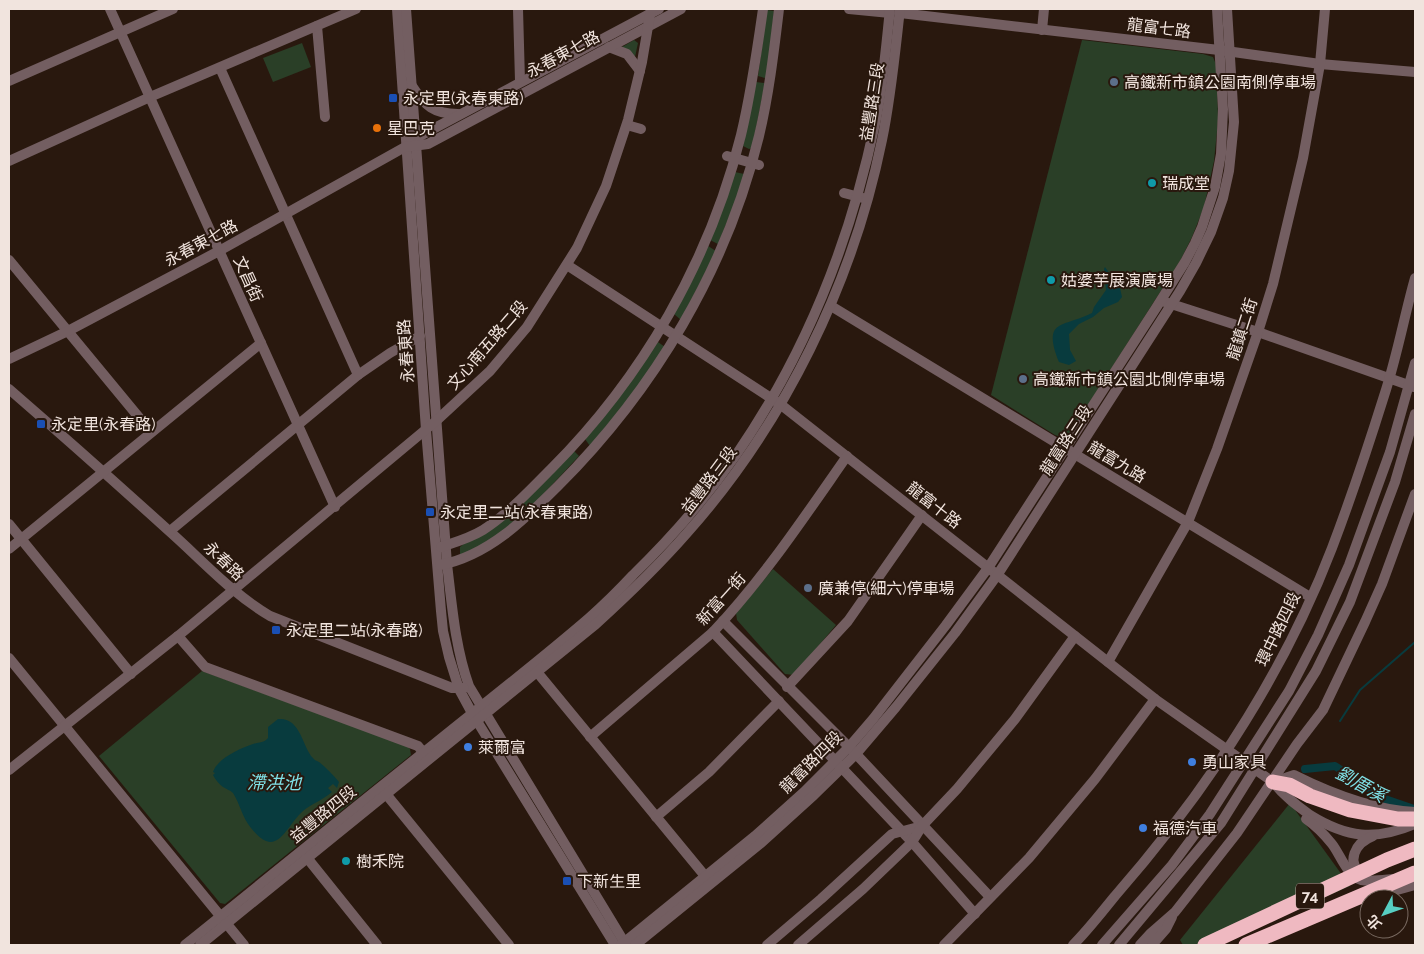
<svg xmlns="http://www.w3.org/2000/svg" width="1424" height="954" font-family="Raleway,'Noto Sans TC',sans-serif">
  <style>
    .green { fill: #2a3f27 }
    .water { fill: #083b3e }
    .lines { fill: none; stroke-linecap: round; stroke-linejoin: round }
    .stream { stroke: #083b3e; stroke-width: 2 }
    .canal { stroke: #083b3e; stroke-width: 8 }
    .minor { stroke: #735e61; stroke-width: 10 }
    .highway { stroke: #efb9c1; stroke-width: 15 }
    .service-dot { fill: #5c6f8a; stroke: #29180e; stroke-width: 2 }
    .transit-dot { fill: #1a4fb4; stroke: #29180e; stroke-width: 2 }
    .food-dot { fill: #e8710a; stroke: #29180e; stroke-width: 2 }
    .culture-dot { fill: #0f9aa8; stroke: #29180e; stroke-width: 2 }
    .shop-dot { fill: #3f7fe0; stroke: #29180e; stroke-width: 2 }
    .labels { text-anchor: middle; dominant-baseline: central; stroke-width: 4; stroke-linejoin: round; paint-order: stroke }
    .shield { fill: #29180e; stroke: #b5a7a0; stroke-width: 1 }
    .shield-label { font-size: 15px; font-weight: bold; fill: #f1e4de }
    .street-label { font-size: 16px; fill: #f1e4de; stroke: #29180e }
    .poi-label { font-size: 16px; fill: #f1e4de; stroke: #29180e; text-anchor: start }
    .water-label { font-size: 18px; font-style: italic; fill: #80e2e8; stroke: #29180e }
  </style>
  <rect width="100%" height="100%" fill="#29180e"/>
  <!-- green -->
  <g class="green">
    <path d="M767,10l7,1 -7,66 -2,1 -7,-2z"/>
    <path d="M634,40l4,3 -3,14 -13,-10z"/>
    <path d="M1082,40l121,14 10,3 4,10 1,54 -4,40 -10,46 -12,30 -12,24 -110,172 -9,4 -6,-2 -64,-40z"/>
    <path d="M302,43l9,24 -38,15 -10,-24z"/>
    <path d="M756,82l9,1 -13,65 -3,1 -6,-3z"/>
    <path d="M735,172l9,2v6l-26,64 -8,-4z"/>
    <path d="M708,246l8,5 -35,69 -7,-6 32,-66z"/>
    <path d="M658,342l7,5 -25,38 -50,61 -5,-7z"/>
    <path d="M574,451l5,5 -43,46 -41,36 -35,19v-10z"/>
    <path d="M773,569l63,56 -42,50 -9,-1 -48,-54 -1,-7z"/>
    <path d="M202,671l205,75 3,3 1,6 -186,149 -5,-1 -121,-147z"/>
    <path d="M1290,803l60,83 -132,59h-35l-3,-5z"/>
  </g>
  <!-- water -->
  <g class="water">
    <path d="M1105,267l15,21 2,9 -4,5 -14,6 -11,9 -14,7 -10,10 1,16 6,11 -7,4 -10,-3c-17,-44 4,-34 33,-49l2,-6 12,-17 -2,-21z"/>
    <path d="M278,719c23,-2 24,28 35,39 2,3 3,2 6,4 8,6 14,13 20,20l-2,6 -4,-4 -5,4 4,4c-9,8 -21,12 -29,19 -18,16 -26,50 -52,17 -9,-11 -11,-24 -18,-35 -3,-3 -7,-4 -10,-6 -4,-3 -8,-8 -10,-12l2,-2 -2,-1c4,-13 27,-24 40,-28 6,-2 11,-1 15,-6v-11z"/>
  </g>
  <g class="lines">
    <!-- stream -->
    <path class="stream" d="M1340,721l20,-31 55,-48"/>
    <!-- canal -->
    <path class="canal" d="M1305,769l30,-3 50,33 29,10"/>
    <!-- minor -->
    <g class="minor">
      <path d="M110,9l225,498"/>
      <path d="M397,9l29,421 15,181 2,20 6,26 10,32 13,24 143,232"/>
      <path d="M406,9l41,555c5,41 8,83 22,122l157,259"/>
      <path d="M518,9l2,72"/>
      <path d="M849,9l41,4"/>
      <path d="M900,13l319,37 101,14 95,8"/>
      <path d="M317,26l8,91"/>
      <path d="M1042,30l2,-21"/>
      <path d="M609,47l18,7 13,17"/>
      <path d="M220,68l138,307"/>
      <path d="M9,81l164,-72"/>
      <path d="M412,86c13,20 22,28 46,28"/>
      <path d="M627,125l14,4"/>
      <path d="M411,142l5,-4 243,-129"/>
      <path d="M727,156l32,9"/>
      <path d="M9,161l141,-64 206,-88"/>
      <path d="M844,193l19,5"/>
      <path d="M9,260l142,172"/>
      <path d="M567,265l213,139 375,295 118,83c11,14 23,23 37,33 37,23 65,26 105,9"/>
      <path d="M1165,302l93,30 156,55"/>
      <path d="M831,306l479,291"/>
      <path d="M9,359l59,-28 151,-80 186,-104 23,-3 253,-135"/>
      <path d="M9,389c53,46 107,94 159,141 33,29 63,63 102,86l182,72h12"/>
      <path d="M9,524l122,150"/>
      <path d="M170,531l188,-156 32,-22 30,-17"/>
      <path d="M441,547c15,-5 29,-9 42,-17 25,-16 47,-40 68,-61 91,-91 159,-208 190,-334 10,-41 16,-84 22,-126"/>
      <path d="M9,549l252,-206"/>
      <path d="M440,565c48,-9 85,-46 118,-79 96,-96 169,-217 201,-350 10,-42 15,-85 20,-127"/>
      <path d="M723,621l133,133 134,143"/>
      <path d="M713,632l199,210 63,72"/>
      <path d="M178,636l27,31 213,79 5,6"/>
      <path d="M9,658l235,287"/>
      <path d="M1108,662l80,-140 29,-73 41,-117 15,-48 30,-126 17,-94 5,-55"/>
      <path d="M537,672l168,204"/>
      <path d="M787,687l61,-66 74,-106"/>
      <path d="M590,737l123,-105c51,-54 92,-116 134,-176"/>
      <path d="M9,770l169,-134 258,-215 54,-50 37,-44 50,-79 29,-62 22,-66 14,-58 9,-53"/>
      <path d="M1276,781l18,-6c38,19 79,35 121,37"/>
      <path d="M386,794l123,151"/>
      <path d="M656,817l53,-45 70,-71"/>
      <path d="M1306,819c10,7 18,15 26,25 8,10 15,32 29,36 10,2 22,0 32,-1"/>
      <path d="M308,859l69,86"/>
      <path d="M1363,876c-18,-14 -8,-33 10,-40"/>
      <path d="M1372,897l43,-12"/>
      <path d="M185,945c81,-65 161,-131 243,-196 54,-44 109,-86 161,-131 16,-14 30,-28 44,-43 38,-37 73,-77 103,-120 69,-100 114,-213 139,-331 8,-38 11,-77 15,-115"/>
      <path d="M200,945l396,-321c32,-29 63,-59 91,-91 97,-109 166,-250 195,-393 9,-43 13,-87 18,-131"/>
      <path d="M621,945l134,-109 49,-44 45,-45 24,-28 73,-94 42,-57 168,-260 29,-46 10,-19 7,-16 13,-40 6,-33 2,-45 -6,-100"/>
      <path d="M635,945l126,-102 53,-48 42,-41 40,-47 59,-74 43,-59 182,-283 16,-28 15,-31 12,-34 6,-27 5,-49 -7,-113"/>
      <path d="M767,945l54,-46 71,-65 30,-8"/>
      <path d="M798,945l65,-56 49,-47 10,-16 35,-37 58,-70 60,-83"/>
      <path d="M944,945l85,-87 66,-79 60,-80"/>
      <path d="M1073,945c15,-15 28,-32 42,-49 90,-103 168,-220 217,-348 19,-50 36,-101 52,-152 13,-39 20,-79 31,-118"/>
      <path d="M1102,945l70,-80 38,-51 79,-123 29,-56 31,-70 41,-113 25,-89"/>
      <path d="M1119,945l102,-122 95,-152 34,-69 45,-120 20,-68"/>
      <path d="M1140,945l11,-12 24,-21 62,-79 60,-89 26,-34 42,-88 17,-38 33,-90"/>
      <path d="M1152,945l14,-16 6,-12"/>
    </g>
    <!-- highway -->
    <g class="highway">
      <path d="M1273,782l16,3 21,11 40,14 48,9h17"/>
      <path d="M1205,945l182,-85 28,-11"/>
      <path d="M1246,945l169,-72"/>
    </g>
  </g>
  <!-- markers -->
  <g class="service-dot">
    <circle cx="1114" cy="82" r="5"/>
    <circle cx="1023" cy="379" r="5"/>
    <circle cx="808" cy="588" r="5"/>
  </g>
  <g class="transit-dot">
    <rect x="388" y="93" width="10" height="10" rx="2.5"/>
    <rect x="36" y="419" width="10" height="10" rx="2.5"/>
    <rect x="425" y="507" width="10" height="10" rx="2.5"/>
    <rect x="271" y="625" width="10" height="10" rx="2.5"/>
    <rect x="562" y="876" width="10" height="10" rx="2.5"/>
  </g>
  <circle class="food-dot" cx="377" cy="128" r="5"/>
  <g class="culture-dot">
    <circle cx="1152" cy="183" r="5"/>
    <circle cx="1051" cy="280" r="5"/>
    <circle cx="346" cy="861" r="5"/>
  </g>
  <g class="shop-dot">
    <circle cx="468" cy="747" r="5"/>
    <circle cx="1192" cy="762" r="5"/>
    <circle cx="1143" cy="828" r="5"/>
  </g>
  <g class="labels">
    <!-- shield labels -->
    <rect class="shield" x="1296" y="883.5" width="28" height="25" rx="4"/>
    <g class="shield-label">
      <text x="1310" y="896">74</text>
    </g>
    <!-- street labels -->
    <g class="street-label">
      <text transform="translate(1159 28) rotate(7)">龍富七路</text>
      <text transform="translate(563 54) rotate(-28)">永春東七路</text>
      <text transform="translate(872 102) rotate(-81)">益豐路三段</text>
      <text transform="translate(201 243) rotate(-28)">永春東七路</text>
      <text transform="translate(248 279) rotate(66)">文昌街</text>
      <text transform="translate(1242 329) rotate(-72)">龍鎮二街</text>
      <text transform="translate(487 345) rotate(-49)">文心南五路二段</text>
      <text transform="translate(406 351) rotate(-94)">永春東路</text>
      <text transform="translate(1066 440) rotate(-57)">龍富路三段</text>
      <text transform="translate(1117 462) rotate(31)">龍富九路</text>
      <text transform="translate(709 480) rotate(-53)">益豐路三段</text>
      <text transform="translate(934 505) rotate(38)">龍富十路</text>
      <text transform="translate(224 561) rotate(43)">永春路</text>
      <text transform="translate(721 599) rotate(-48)">新富一街</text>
      <text transform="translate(1278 629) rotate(-64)">環中路四段</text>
      <text transform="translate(811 762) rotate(-45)">龍富路四段</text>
      <text transform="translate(323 814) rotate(-39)">益豐路四段</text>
    </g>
    <!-- poi labels -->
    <g class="poi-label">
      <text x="1124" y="82">高鐵新市鎮公園南側停車場</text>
      <text x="403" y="98">永定里(永春東路)</text>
      <text x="387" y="128">星巴克</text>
      <text x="1162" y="183">瑞成堂</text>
      <text x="1061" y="280">姑婆芋展演廣場</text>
      <text x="1033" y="379">高鐵新市鎮公園北側停車場</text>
      <text x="51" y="424">永定里(永春路)</text>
      <text x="440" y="512">永定里二站(永春東路)</text>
      <text x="818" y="588">廣兼停(細六)停車場</text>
      <text x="286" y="630">永定里二站(永春路)</text>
      <text x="478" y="747">萊爾富</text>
      <text x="1202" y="762">勇山家具</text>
      <text x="1153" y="828">福德汽車</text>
      <text x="356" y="861">樹禾院</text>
      <text x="577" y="881">下新生里</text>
    </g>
    <!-- water labels -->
    <g class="water-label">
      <text x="274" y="782">滯洪池</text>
      <text transform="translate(1361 784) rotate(29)">劉厝溪</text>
    </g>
  </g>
  <!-- border -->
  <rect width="1424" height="954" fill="none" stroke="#f1e4de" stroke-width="20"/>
  <!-- north arrow -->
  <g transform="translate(1384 914) rotate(229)"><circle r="24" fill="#29180e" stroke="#796a61"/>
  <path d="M0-4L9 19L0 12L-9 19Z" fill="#57cec2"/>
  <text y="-8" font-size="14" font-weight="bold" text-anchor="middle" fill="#f1e4de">北</text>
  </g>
</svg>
